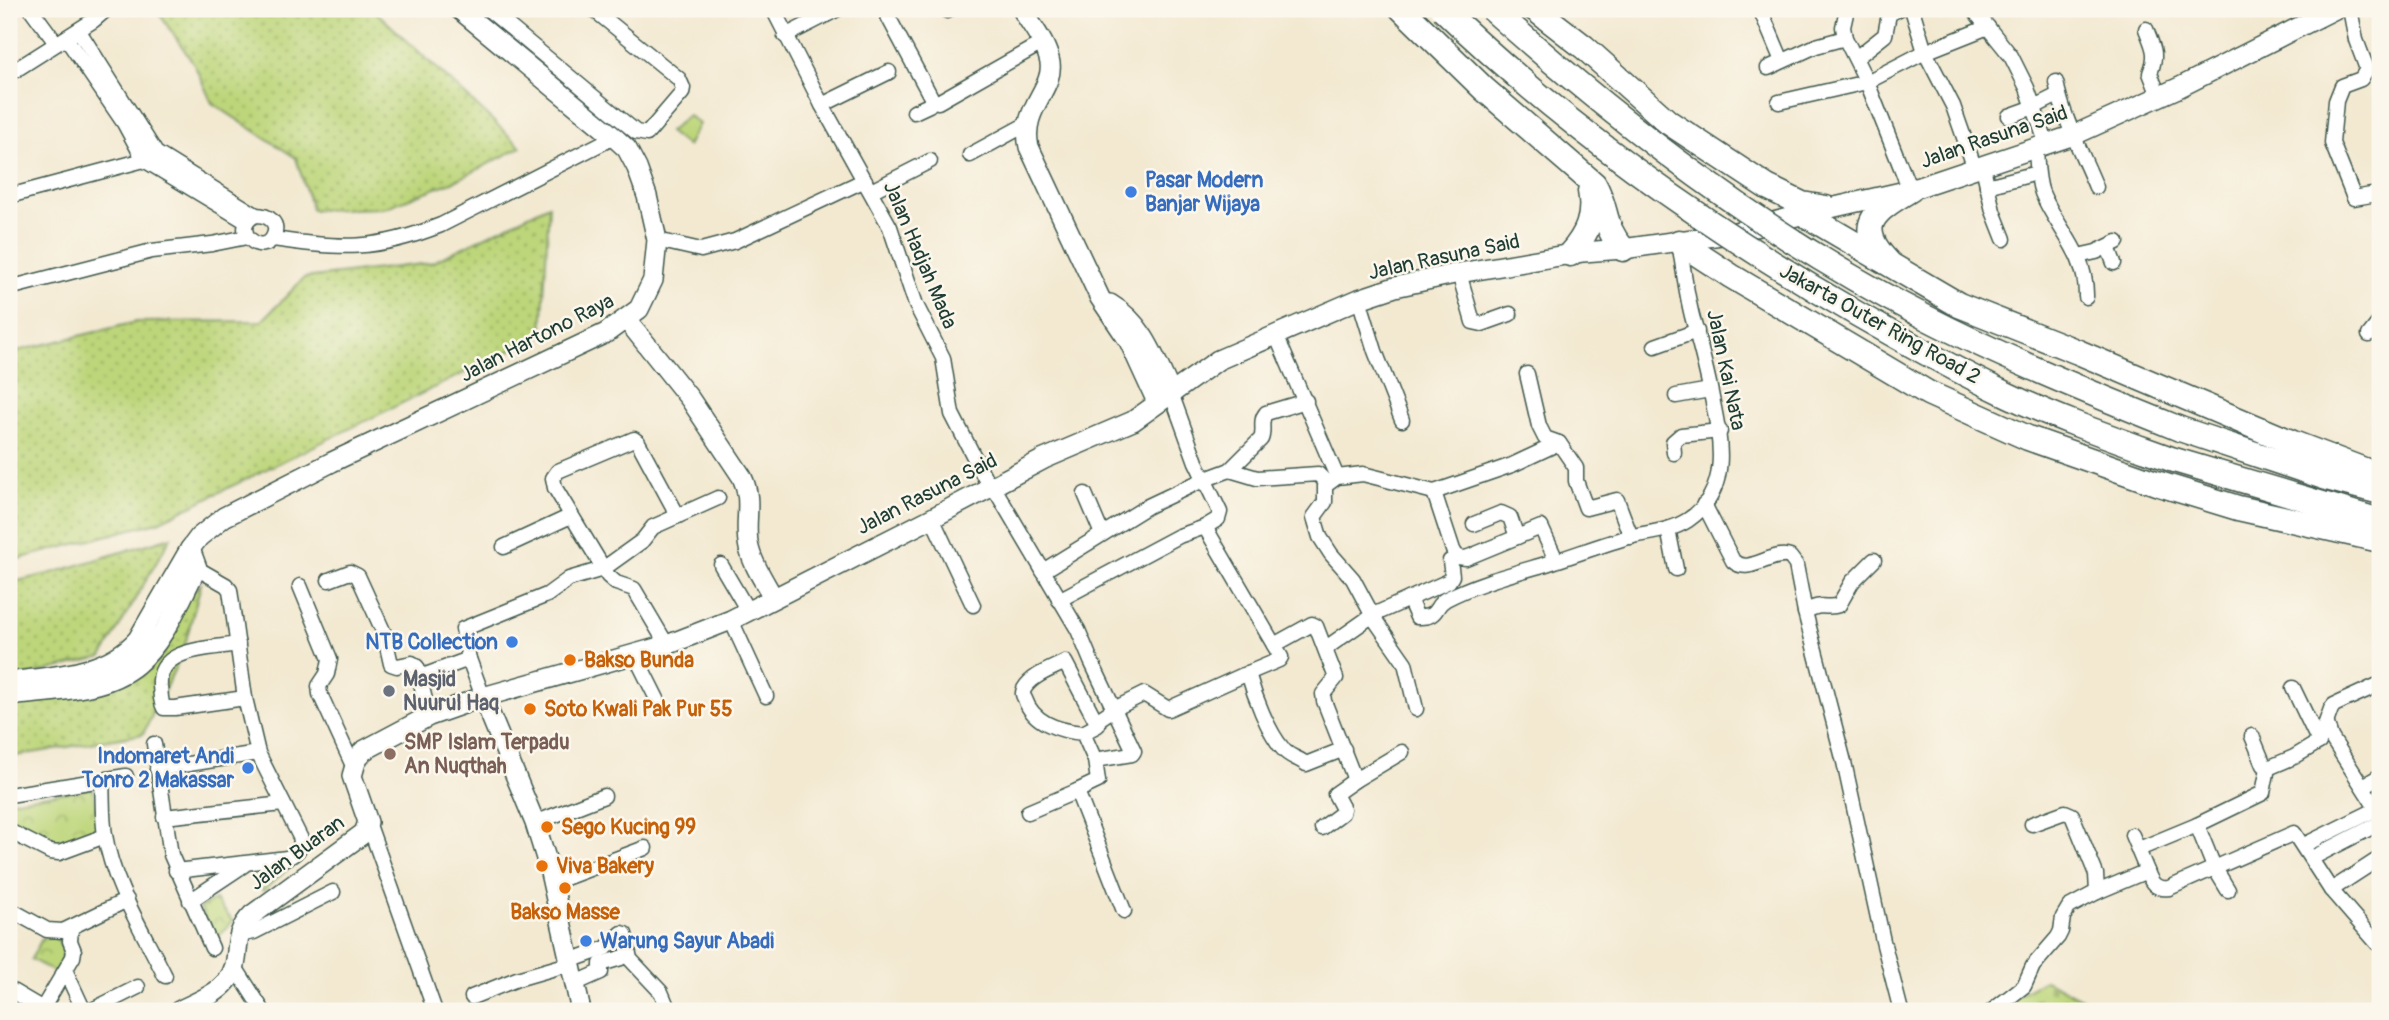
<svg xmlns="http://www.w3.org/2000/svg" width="2389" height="1020" font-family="Pangolin,sans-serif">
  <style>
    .grass { fill: url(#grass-dots); stroke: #6e8a57; stroke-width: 2 }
    .cemetery { fill: url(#cemetery-stones); stroke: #6e8a57; stroke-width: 2 }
    .park { fill: url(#park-crowns); stroke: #6e8a57; stroke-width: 2 }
    .garden { fill: #bdd67a; stroke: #6e8a57; stroke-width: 2 }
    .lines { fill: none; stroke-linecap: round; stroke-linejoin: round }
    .street-casing { stroke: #3f574c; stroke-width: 17 }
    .secondary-casing { stroke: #3f574c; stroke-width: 22 }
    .highway-casing { stroke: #3f574c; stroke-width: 27 }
    .street { stroke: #fff; stroke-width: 14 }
    .secondary { stroke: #fff; stroke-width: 19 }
    .highway { stroke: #fff; stroke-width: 24 }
    .highway-bridge-casing { stroke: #3f574c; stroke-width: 27; stroke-linecap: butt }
    .highway-bridge { stroke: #fff; stroke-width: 24 }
    .shop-dot { fill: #3f7fe0; stroke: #fbf7ec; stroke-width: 2.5 }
    .food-dot { fill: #e8710a; stroke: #fbf7ec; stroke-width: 2.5 }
    .worship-dot { fill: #6b7280; stroke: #fbf7ec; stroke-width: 2.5 }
    .education-dot { fill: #8d6e63; stroke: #fbf7ec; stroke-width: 2.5 }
    .labels { text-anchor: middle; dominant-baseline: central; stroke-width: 5; stroke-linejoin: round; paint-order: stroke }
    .street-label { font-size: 21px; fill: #1f3d34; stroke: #fbf7ec }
    .shop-label { font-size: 21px; font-weight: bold; fill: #366cbe; stroke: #fbf7ec; text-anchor: start }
    .food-label { font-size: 21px; font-weight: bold; fill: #c56008; stroke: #fbf7ec; text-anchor: start }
    .worship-label { font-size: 21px; font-weight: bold; fill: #5b616d; stroke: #fbf7ec; text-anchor: start }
    .education-label { font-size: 21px; font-weight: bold; fill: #785e54; stroke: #fbf7ec; text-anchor: start }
  </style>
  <defs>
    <pattern id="grass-dots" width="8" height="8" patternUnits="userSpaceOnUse" patternTransform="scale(1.75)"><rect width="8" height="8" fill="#bdd67a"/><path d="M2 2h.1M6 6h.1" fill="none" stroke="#99af65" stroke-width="1.8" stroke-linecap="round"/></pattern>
    <pattern id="cemetery-stones" width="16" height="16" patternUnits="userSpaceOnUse" patternTransform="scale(1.75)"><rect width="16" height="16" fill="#bdd67a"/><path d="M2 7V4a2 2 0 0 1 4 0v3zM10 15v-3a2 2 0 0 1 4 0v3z" fill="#99af65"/></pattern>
    <pattern id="park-crowns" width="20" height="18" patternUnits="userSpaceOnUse" patternTransform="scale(1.75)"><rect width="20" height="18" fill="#bdd67a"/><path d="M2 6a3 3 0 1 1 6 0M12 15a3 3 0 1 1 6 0" fill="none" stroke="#99af65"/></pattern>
  </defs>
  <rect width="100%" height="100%" fill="#fbf7ec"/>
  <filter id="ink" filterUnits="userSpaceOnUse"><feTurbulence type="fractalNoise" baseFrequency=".0143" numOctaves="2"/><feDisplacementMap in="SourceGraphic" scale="14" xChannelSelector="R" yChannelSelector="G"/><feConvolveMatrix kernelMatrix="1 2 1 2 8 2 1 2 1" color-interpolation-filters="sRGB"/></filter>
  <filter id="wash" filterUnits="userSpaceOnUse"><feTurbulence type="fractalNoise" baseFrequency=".00686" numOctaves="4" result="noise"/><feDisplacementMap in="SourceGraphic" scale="28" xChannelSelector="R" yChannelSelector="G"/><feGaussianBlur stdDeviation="1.57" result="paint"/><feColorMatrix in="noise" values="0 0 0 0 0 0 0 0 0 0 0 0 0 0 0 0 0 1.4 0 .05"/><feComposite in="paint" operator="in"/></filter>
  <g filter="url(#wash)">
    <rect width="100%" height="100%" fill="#f3e9d1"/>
    <!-- grass -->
    <g class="grass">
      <path d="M156,9h217l148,138 -64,33 -73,28 -72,2 -16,-52 -84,-55 -18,-39z"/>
      <path d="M549,205l-7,130 -384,187 -140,37h-9v-206l127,-31 126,-1 42,-43 127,-15z"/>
      <path d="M171,537l-69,120 -93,23v-97l43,-10z"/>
      <path d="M201,584l-18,68 -40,82 -134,23v-66l92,-13z"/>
    </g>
    <!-- cemetery -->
    <path class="cemetery" d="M2045,980l61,31h-117z"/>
    <!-- park -->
    <g class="park">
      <path d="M93,788l7,45 -39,15 -38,-13 -14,-14v-20z"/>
      <path d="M293,864l-30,27 -15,-21z"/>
      <path d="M215,900l18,21 -18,19 -15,-33z"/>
      <path d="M56,936l8,15 -8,22 -25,-14 11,-20z"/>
    </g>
    <!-- garden -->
    <path class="garden" d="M688,115l11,9 -12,22 -18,-14z"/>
  </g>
  <g filter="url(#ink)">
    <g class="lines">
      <!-- street casing -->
      <g class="street-casing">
        <g id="street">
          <path d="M31,9l25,34"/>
          <path d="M488,9l148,123 11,2 35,-41 1,-5 -4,-9 -86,-70"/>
          <path d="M773,9l49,96 68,122 26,78 27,53 9,56 38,74"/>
          <path d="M884,9l48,90 -3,6 -15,7"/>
          <path d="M1847,9l-4,18 2,11 22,44 43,108"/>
          <path d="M1912,9l13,43 28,54 22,63"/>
          <path d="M1973,9l38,47 16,32 20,57"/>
          <path d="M2350,9l6,31 11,29 -6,10 -19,7 -6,15 -4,42 22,55 23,-4 3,2"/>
          <path d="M947,11l3,-2"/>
          <path d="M1763,16l19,45"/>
          <path d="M2146,29c7,18 12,25 4,44l9,23"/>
          <path d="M79,31l77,122 100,62c12,0 23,7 18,20 -10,25 -47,-6 -18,-20"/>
          <path d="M785,36l53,-27"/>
          <path d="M66,38l58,85 20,37 103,62"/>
          <path d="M1856,58l29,-23 4,-21 10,-5"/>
          <path d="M1768,68l48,-22 29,-8"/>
          <path d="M9,74l85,-54 13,-11"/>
          <path d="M2056,82c7,36 26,71 40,105"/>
          <path d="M938,102l104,-59"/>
          <path d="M1779,102l88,-20 58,-30 63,-25"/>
          <path d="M822,105l67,-33"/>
          <path d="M2009,116l25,-9 24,-12"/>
          <path d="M2036,150c1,14 1,29 6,43 15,36 45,60 44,104"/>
          <path d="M970,155l57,-31"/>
          <path d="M1983,167l10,44 11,28"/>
          <path d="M1987,186l50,-13"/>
          <path d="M871,191l59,-30"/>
          <path d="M9,196l135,-36 8,-5"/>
          <path d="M273,239c67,10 103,12 168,-14l173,-88"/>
          <path d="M657,240l44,10 34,-9 130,-61"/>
          <path d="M2108,247l6,16"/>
          <path d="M2078,256l18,-4 21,-10"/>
          <path d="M1459,273l14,49 9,2 28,-10"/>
          <path d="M9,288l143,-37 60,-7 35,-7"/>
          <path d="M1359,299l16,52 27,69"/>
          <path d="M1276,335l61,142"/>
          <path d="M2369,335l11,-14"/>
          <path d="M1655,346l42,-15"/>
          <path d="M1527,374l12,52 6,12 14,5 17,25v13l10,27 31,-8 14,37"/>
          <path d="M1676,396l34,-6"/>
          <path d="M1674,453l-1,-11 8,-7 39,-4"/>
          <path d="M1230,470l27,8 61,-4 9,9"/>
          <path d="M993,486l85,144 13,31 43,90 -2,3 -37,6 3,21 -21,10 47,120"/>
          <path d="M1434,492l19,58 4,7"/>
          <path d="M1085,494l17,40"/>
          <path d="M1704,504l29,57c16,15 39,-11 57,-4l6,8 9,47 39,150 39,179 18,70"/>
          <path d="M932,518l41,87"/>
          <path d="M1474,524l27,-11 9,4 7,20 24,-10 15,33"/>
          <path d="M1205,527l76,130 -2,3 -31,13"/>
          <path d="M1668,529l8,40"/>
          <path d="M504,547l67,-31"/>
          <path d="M721,565l27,46"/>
          <path d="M1043,571l105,-65 55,-26 27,-10 31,-31c4,-9 -2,-18 5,-26l40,-12"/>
          <path d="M329,580l21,-8 8,4 26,57 7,31 6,2 15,-3 5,4 12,49"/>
          <path d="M300,586l30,73 -3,15 -8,12 1,8 34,74"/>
          <path d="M1409,599l8,18c23,1 16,-11 29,-18 31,-16 66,-25 100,-35 29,-9 57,-20 86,-28 19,-4 39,-5 56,-16 45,-30 32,-83 23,-127 -5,-26 -12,-51 -19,-77 -6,-24 -9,-50 -13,-74"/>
          <path d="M1059,600l120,-64 26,-9 13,-8 2,-7 -24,-50 -25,-69"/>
          <path d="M1805,612c17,-11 21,-2 34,-7l13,-23 22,-22"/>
          <path d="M731,620l35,76"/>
          <path d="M238,644c-28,5 -81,3 -78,42 1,8 0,15 4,22h11l70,-10"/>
          <path d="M667,645l-33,-56 -18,-6 -8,-7 -53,-88 -2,-10 5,-7 76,-32 4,3 40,74"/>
          <path d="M1274,645l38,-21 4,2 20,52 -13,16 1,7 31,79"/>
          <path d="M1326,648l47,-33 76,-34 3,-5 -2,-15 7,-4 9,1 51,-21"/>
          <path d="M635,655l23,46"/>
          <path d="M420,677l49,-18"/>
          <path d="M2293,688l26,54"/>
          <path d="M483,697l-14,-38 -6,-30 84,-34 22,-16 34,-10 39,-28 11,-14 65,-29"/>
          <path d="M1416,709l-11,-46 -30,-43 -22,-41 -22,-25 -11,-17 -6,-20 11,-15v-16l12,-9 26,-3 71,18 78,-27 47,-22"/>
          <path d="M1096,721l18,-12 30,-15 24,15 80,-36c6,22 20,59 35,76 6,8 16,9 23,15l38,-15"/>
          <path d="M2327,724l4,13 49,77"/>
          <path d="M1083,733c-23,-2 -50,-10 -58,-34 -2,-4 -3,-5 -1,-10 8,-14 28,-20 41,-27l33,63 -15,8 12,27"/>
          <path d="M154,744l17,111 41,93"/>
          <path d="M2268,768l26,-11 25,-15 12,-33 3,-4 46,-21"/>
          <path d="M157,769l101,-16"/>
          <path d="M102,780c1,18 0,37 3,55 8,50 38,96 60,141"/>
          <path d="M2363,786l17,-10"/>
          <path d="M9,795l117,-19"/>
          <path d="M1028,812l49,-21"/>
          <path d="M164,817l119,-13"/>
          <path d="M368,822l67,189"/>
          <path d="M535,823l69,-27"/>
          <path d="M2032,824l33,-12 7,3 24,59 1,18"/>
          <path d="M1322,828l20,-15 1,-4 -8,-15 20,-14 47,-28"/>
          <path d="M9,831l41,21 9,1 46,-17"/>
          <path d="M2132,835l15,36"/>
          <path d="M2304,845l73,-36"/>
          <path d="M2139,849l58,-24"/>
          <path d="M2312,858l68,-35"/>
          <path d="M176,871l111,-13c10,-5 13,-8 14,-19l-43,-86 -13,-55 -15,-108 -4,-5 -35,-20"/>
          <path d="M552,883l93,-35"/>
          <path d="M2228,890l-14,-23 -17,-42 66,-32 5,-25 -4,-3 -12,-29"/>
          <path d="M2331,890l49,-32"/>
          <path d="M190,901l54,-36"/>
          <path d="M9,909l38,21 16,1 64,-31"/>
          <path d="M238,935l16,-3 79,-40"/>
          <path d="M569,961l37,-13 16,-15 3,1 5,25 31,33 8,19"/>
          <path d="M235,967l28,44"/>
          <path d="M66,972l18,39"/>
          <path d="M574,984l27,-12v-8l20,-6"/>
          <path d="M9,989l34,20"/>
          <path d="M472,997l45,-18 52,-15"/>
          <path d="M41,1011l32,-54 1,-6 -4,-10 1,-12"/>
          <path d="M90,1011l48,-24"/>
          <path d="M1992,1011l32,-25 9,-20 25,-29 3,-6 2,-14 6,-10 28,-15 50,-21c4,12 9,19 22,17l125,-55 37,57 46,53"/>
        </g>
      </g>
      <!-- secondary casing -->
      <g class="secondary-casing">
        <g id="secondary">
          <path d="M1022,9c9,16 25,35 28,54 4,26 -30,47 -21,84l71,151 29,43 28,61"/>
          <path d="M1110,304c34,20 45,55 61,89"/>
          <path d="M627,320l63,79 52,78c12,25 1,45 7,71 4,17 15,33 24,49"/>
          <path d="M9,682c45,-6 97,-7 129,-43l52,-90 9,-12 25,-20 108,-55 274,-129 33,-24 14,-29 4,-40 -10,-44 -10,-28 -10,-19 -13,-12 -155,-128"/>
          <path d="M9,696c41,-5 95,-4 128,-32 28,-23 43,-65 60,-96l-7,-19"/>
          <path d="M483,697l52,126 14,45 32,143"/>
          <path d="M179,1011c15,-8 37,-16 48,-30 18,-23 1,-42 25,-66l112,-82 4,-11 -16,-46 4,-14 7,-11 66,-35 54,-19 184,-52 64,-25 201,-102 112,-59 89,-38 85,-61 141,-61 36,-12 64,-14 124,-21 40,-3 105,-15 76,-20 106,-24 164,-55 106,-48 155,-78"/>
        </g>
      </g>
      <!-- highway casing -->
      <g class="highway-casing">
        <g id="highway">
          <path d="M1402,9l82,80 110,95c14,24 8,42 29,65"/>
          <path d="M1535,9l49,38 84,75 99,65 35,17 24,4"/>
          <path d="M1804,214l155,91 119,47 215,91 87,33"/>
          <path d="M1679,242l52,34 197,117 100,45 128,45 82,25 142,32"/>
          <path d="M1570,254c17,-19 25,-37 20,-63"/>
          <path d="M1888,262c-35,-37 -13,-51 22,-72"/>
          <path d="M2180,429l150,50 50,13"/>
          <path d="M2171,459l209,62"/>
        </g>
      </g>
      <!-- street -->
      <use href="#street" class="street"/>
      <!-- secondary -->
      <use href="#secondary" class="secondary"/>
      <!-- highway -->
      <use href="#highway" class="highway"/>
      <!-- highway-bridge casing -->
      <g class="highway-bridge-casing">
        <g id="highway-bridge">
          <path d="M1443,9c124,120 267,220 416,306 49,28 98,56 149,80 52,25 108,44 163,64"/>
          <path d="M1492,9c131,117 273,226 431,307 83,43 170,78 257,113"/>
        </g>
      </g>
      <!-- highway-bridge -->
      <use href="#highway-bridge" class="highway-bridge"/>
    </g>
  </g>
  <!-- markers -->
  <g class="shop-dot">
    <circle cx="1131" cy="192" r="7"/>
    <circle cx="512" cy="642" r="7"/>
    <circle cx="248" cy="768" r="7"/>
    <circle cx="586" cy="941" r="7"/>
  </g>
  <g class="food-dot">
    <circle cx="570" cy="660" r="7"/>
    <circle cx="530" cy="709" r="7"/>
    <circle cx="547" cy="827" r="7"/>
    <circle cx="542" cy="866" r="7"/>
    <circle cx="565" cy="888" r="7"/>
  </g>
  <circle class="worship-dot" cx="389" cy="691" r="7"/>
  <circle class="education-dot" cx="390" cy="754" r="7"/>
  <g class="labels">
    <!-- street labels -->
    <g class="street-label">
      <text transform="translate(1994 137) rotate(-19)">Jalan Rasuna Said</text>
      <text transform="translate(920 255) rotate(67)">Jalan Hadjah Mada</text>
      <text transform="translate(1444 257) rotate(-12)">Jalan Rasuna Said</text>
      <text transform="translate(1880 324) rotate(29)">Jakarta Outer Ring Road 2</text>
      <text transform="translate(537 338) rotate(-27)">Jalan Hartono Raya</text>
      <text transform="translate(1726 370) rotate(78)">Jalan Kai Nata</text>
      <text transform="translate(927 494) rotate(-27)">Jalan Rasuna Said</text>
      <text transform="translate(297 853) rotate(-36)">Jalan Buaran</text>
    </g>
    <!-- shop labels -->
    <g class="shop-label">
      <text x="1145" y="180">Pasar Modern<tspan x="1145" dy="24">Banjar Wijaya</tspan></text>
      <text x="498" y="642" text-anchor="end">NTB Collection</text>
      <text x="234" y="756" text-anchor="end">Indomaret Andi<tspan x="234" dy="24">Tonro 2 Makassar</tspan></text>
      <text x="600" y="941">Warung Sayur Abadi</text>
    </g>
    <!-- food labels -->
    <g class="food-label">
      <text x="584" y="660">Bakso Bunda</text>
      <text x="544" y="709">Soto Kwali Pak Pur 55</text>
      <text x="561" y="827">Sego Kucing 99</text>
      <text x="556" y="866">Viva Bakery</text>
      <text x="565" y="912" text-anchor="middle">Bakso Masse</text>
    </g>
    <!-- worship labels -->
    <g class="worship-label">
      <text x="403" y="679">Masjid<tspan x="403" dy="24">Nuurul Haq</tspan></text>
    </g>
    <!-- education labels -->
    <g class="education-label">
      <text x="404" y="742">SMP Islam Terpadu<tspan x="404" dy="24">An Nuqthah</tspan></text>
    </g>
  </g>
  <!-- margin -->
  <rect width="2389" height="1020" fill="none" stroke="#fbf7ec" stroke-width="35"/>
</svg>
